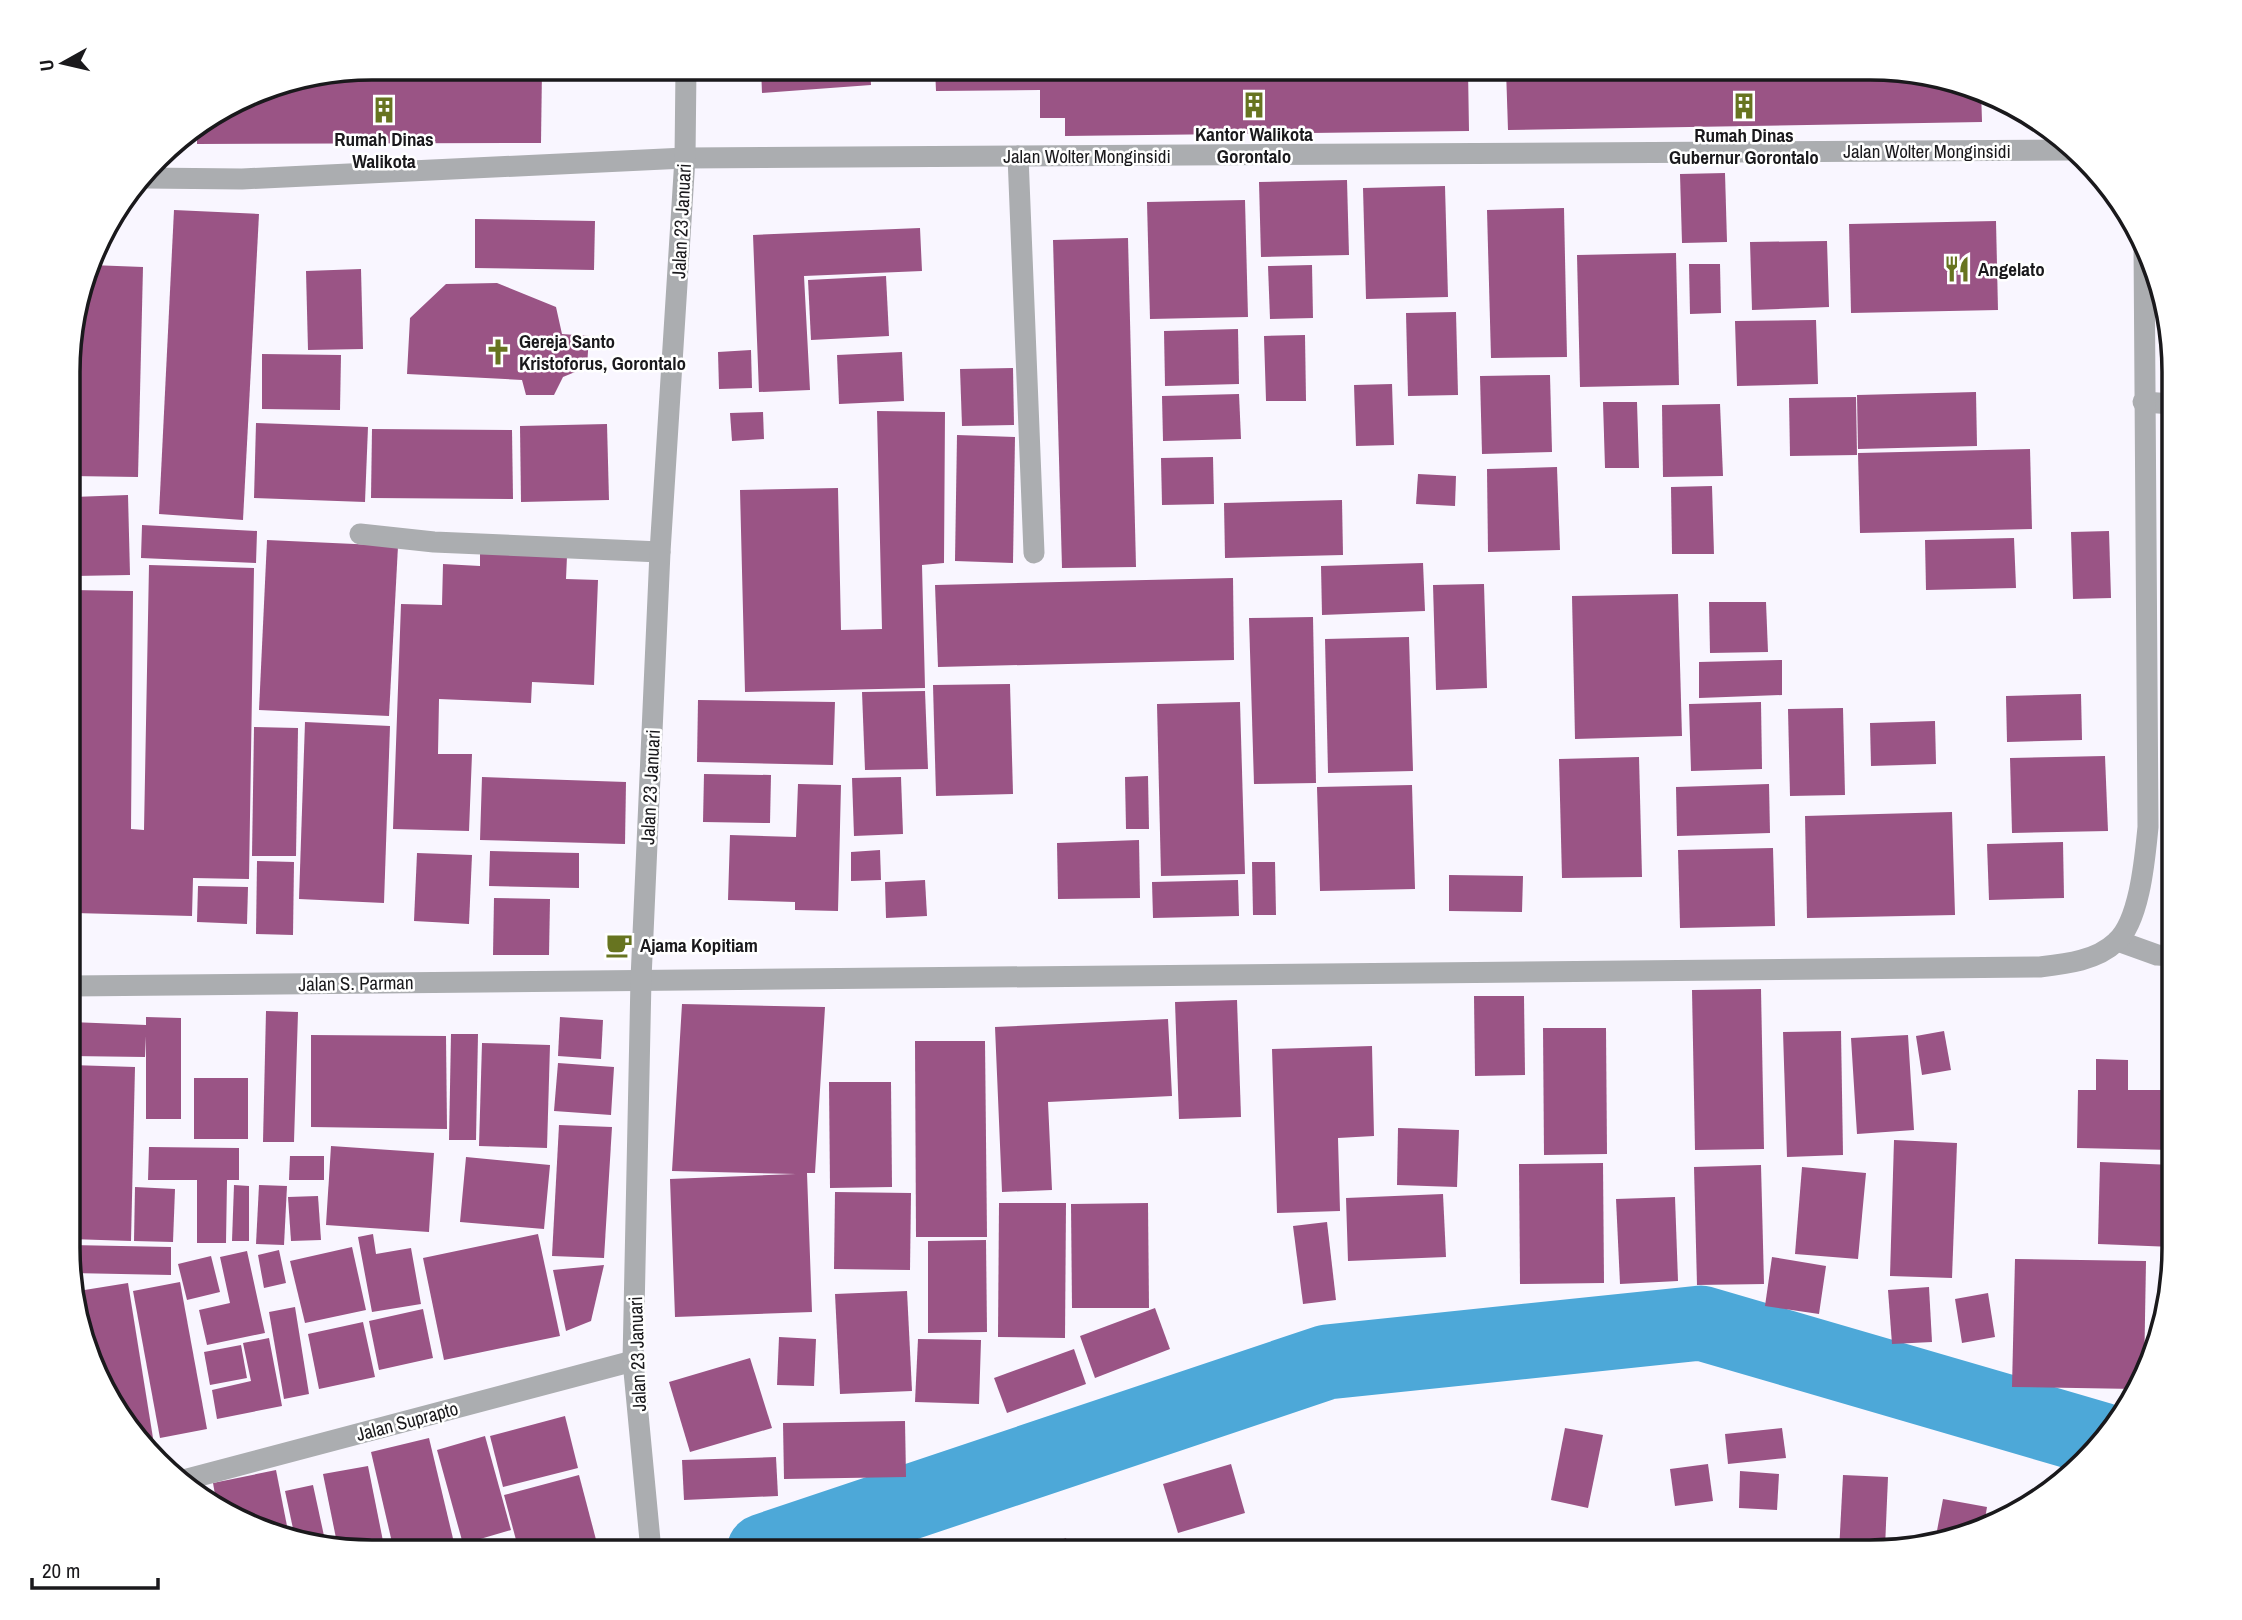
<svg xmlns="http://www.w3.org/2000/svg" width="2242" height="1620" font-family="'Archivo Narrow',sans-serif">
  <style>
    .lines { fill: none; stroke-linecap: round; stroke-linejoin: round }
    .river { stroke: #4da8d8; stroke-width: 75 }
    .building { fill: #9a5485 }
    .minor { stroke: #abadb0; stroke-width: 21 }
    .labels { text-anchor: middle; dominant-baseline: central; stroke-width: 5; stroke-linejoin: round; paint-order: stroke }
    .poi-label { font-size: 19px; font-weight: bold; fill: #1a191c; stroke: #fff }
    .street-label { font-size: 19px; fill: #1a191c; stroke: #fff }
    .rim { fill: none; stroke: #1a191c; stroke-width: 3.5 }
  </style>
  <rect width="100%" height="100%" fill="#f9f6ff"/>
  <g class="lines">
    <!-- river -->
    <path class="river" d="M764,1551l563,-189 374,-39 401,117"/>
  </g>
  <!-- building -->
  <g class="building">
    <path d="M372,68h170l-1,75 -344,1v-16l59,-37z"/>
    <path d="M761,68h109l1,17 -109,8z"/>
    <path d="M935,68l533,1 1,62 -404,5v-18h-25v-28l-104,1z"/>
    <path d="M1506,69h383l92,21 1,32 -474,8z"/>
    <path d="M1725,173l2,69 -45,1 -2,-69z"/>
    <path d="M1347,180l2,75 -88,2 -2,-75z"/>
    <path d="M1445,186l3,111 -82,2 -3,-111z"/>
    <path d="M1245,200l3,117 -98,2 -3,-117z"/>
    <path d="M1564,208l3,149 -76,1 -4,-148z"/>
    <path d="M174,210l85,4 -16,306 -84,-6z"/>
    <path d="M475,219l120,2 -1,49 -119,-2z"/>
    <path d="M1996,221l2,89 -147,3 -2,-89z"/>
    <path d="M920,228l2,43 -118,5 6,114 -51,2 -6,-157z"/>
    <path d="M1128,238l8,329 -74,1 -9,-328z"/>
    <path d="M1827,241l2,66 -77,3 -2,-68z"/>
    <path d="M1676,253l3,132 -99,2 -3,-132z"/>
    <path d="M1689,264h31l1,49 -31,1z"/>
    <path d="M91,265l52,2 -5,210 -67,-1v-143z"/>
    <path d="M1312,265l1,53 -43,1 -2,-53z"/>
    <path d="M361,269l2,80 -55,1 -2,-79z"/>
    <path d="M886,276l3,60 -78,4 -3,-60z"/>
    <path d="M497,283l59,24 6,27 27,2 -2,31 -24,10 -9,18h-28l-4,-15 -115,-6 3,-56 36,-34z"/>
    <path d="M1456,312l2,83 -50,1 -2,-83z"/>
    <path d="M1816,320l2,64 -81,2 -2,-65z"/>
    <path d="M1238,329l1,55 -74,2 -1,-55z"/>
    <path d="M1305,335l1,66h-40l-2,-65z"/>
    <path d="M751,350l1,38 -33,1 -1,-37z"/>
    <path d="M902,352l2,49 -65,3 -2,-49z"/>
    <path d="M262,354l79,1 -1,55 -78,-1z"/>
    <path d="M1013,368l1,57 -52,1 -2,-57z"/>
    <path d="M1550,375l2,77 -70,2 -2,-78z"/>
    <path d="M1392,384l2,61 -38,1 -2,-61z"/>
    <path d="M1976,392l1,54 -119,3 -1,-54z"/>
    <path d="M1239,394l2,45 -78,2 -1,-45z"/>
    <path d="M1856,397l1,58 -67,1 -1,-58z"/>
    <path d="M1603,402h34l2,66h-34z"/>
    <path d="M1720,404l3,72 -60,1 -1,-72z"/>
    <path d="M877,411l68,1 -1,151 -22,2 3,123 -180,4 -5,-202 98,-2 3,142 41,-1z"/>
    <path d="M763,412l1,27 -32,2 -2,-28z"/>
    <path d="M256,423l112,4 -3,75 -111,-4z"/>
    <path d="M607,424l2,76 -88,2 -1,-76z"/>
    <path d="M372,429l140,1 1,69 -142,-1z"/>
    <path d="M957,435l58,2 -2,126 -58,-2z"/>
    <path d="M2030,449l2,80 -172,4 -2,-80z"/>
    <path d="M1213,457l1,47 -52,1 -1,-47z"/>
    <path d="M1557,467l3,83 -72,2 -1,-83z"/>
    <path d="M1418,474l38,2 -1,30 -39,-2z"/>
    <path d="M1712,486l2,68h-42l-1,-67z"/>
    <path d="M128,495l2,80 -55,1 -2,-79z"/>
    <path d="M1342,500l1,55 -118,3 -1,-55z"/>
    <path d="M142,525l115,6 -1,32 -115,-5z"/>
    <path d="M2109,531l2,67 -38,1 -2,-67z"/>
    <path d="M2014,538l2,50 -90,2 -1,-50z"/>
    <path d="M267,540l131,6 -9,170 -130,-6z"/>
    <path d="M480,553l87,3 -1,23 32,1 -4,105 -62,-3 -1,21 -92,-4 -1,55h34l-3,77 -76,-2 8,-225 41,1 1,-41 37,2z"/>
    <path d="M1423,563l2,48 -103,4 -1,-49z"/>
    <path d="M149,565l105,3 -5,311 -56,-1 -1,38 -118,-3 1,-62h-4v-261l62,1 -2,238 13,1z"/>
    <path d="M1233,578l1,82 -296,7 -3,-82z"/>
    <path d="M1484,584l3,104 -51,2 -3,-105z"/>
    <path d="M1678,594l4,142 -107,3 -3,-143z"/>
    <path d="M1709,602h57l2,50 -58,1z"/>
    <path d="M1313,617l3,166 -62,1 -5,-166z"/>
    <path d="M1409,637l4,134 -85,2 -3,-134z"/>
    <path d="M1782,660v35l-83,3v-36z"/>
    <path d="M1010,684l3,110 -77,2 -3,-111z"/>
    <path d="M925,691l3,78 -63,1 -3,-78z"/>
    <path d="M2081,694l1,46 -75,2 -1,-46z"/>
    <path d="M698,700l137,2 -2,63 -136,-3z"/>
    <path d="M1240,702l5,172 -84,2 -4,-172z"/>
    <path d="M1761,702l1,67 -71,2 -2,-67z"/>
    <path d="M1843,708l2,87 -55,1 -2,-87z"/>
    <path d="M1935,721l1,43 -65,2 -1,-43z"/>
    <path d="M305,722l85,4 -6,177 -85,-4z"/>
    <path d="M254,727l44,1 -2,128h-44z"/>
    <path d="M2105,756l3,75 -96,2 -2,-75z"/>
    <path d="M1639,757l3,120 -80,1 -3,-119z"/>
    <path d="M704,774l67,1 -1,48 -67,-1z"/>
    <path d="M1148,776l1,53h-23l-1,-52z"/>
    <path d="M482,777l144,5 -1,62 -145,-4z"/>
    <path d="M901,777l2,57 -49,2 -2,-58z"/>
    <path d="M798,784l43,1 -3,126 -43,-1v-8l-67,-2 2,-65 66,2z"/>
    <path d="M1769,784l1,49 -93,3 -1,-49z"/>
    <path d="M1412,785l3,104 -95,2 -3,-104z"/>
    <path d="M1952,812l3,103 -148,3 -2,-102z"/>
    <path d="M1139,840l1,58 -82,1 -1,-56z"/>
    <path d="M2063,842l1,56 -75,2 -2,-56z"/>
    <path d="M1773,848l2,78 -95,2 -2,-78z"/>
    <path d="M880,850l1,30 -30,1v-29z"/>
    <path d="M490,851l89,2v35l-90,-2z"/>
    <path d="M417,853l55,2 -3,69 -55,-3z"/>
    <path d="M257,861l37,1 -1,73 -37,-1z"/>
    <path d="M1252,862h23l1,53h-23z"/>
    <path d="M1449,875l74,1 -1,36 -73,-1z"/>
    <path d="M925,880l2,36 -41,2 -1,-36z"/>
    <path d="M1238,880l1,36 -86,2 -1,-36z"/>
    <path d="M198,886l50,1 -1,37 -50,-2z"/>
    <path d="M494,898l56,1 -1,56h-56z"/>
    <path d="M1761,989l3,160 -69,1 -3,-160z"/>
    <path d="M1474,996h50l1,79 -50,1z"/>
    <path d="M1237,1000l4,117 -62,2 -4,-117z"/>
    <path d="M682,1004l143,3 -10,166h-8l5,139 -137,5 -5,-138 126,-5 -124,-3z"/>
    <path d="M266,1011l32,1 -4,130h-31z"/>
    <path d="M146,1017l35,1v101h-35v-83l-1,21 -74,-1v-34l75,3z"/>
    <path d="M560,1017l43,3 -2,39 -43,-3z"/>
    <path d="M1168,1019l4,77 -124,6 4,88 -50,2 -7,-165z"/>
    <path d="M1543,1028h63l1,126 -63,1z"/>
    <path d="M1841,1031l2,124 -56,2 -4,-125z"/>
    <path d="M1944,1031l7,39 -29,5 -6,-39z"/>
    <path d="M451,1034h27l-2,106h-27z"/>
    <path d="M311,1035l135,1 1,93 -136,-2z"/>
    <path d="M1908,1035l6,95 -57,4 -6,-96z"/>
    <path d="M915,1041h70l2,196h-71z"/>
    <path d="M482,1043l68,2 -3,103 -68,-2z"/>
    <path d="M1372,1046l2,90 -36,2 2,73 -63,2 -5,-164z"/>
    <path d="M2096,1059l32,1v30h45v60l-96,-2 1,-58h18z"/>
    <path d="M558,1063l56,4 -3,48 -57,-4z"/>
    <path d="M71,1065l64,2 -4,174 -60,-2z"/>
    <rect x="194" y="1078" width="54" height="61"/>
    <path d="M829,1082h62l1,105 -62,1z"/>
    <path d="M559,1125l53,2 -8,131 -52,-2z"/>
    <path d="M1398,1128l61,2 -2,57 -60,-2z"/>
    <path d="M1894,1140l63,3 -5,135 -62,-2z"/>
    <path d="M331,1146l103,7 -5,79 -103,-7z"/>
    <path d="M149,1147l90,1v32h-12l-1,63h-29v-63h-49z"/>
    <path d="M290,1156h34v24h-35z"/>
    <path d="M466,1157l84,8 -6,64 -84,-7z"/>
    <path d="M2100,1162l73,3v82l-75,-3z"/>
    <path d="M1603,1163l1,120 -84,1 -1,-120z"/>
    <path d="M1761,1165l3,119 -67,1 -3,-118z"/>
    <path d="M1802,1167l64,6 -8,86 -63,-5z"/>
    <path d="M234,1185l15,1v55h-17z"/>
    <path d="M259,1185l28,1 -3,59 -28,-1z"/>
    <path d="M135,1187l40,2 -2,53 -39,-1z"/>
    <path d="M835,1192l76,1 -1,77 -76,-1z"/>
    <path d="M1443,1194l3,63 -98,4 -2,-63z"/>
    <path d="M318,1196l3,44 -30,1 -3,-44z"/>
    <path d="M1675,1197l3,84 -58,3 -4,-85z"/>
    <path d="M999,1203h67l-1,135 -67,-1z"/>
    <path d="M1148,1203l1,105h-77l-1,-104z"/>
    <path d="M1327,1222l9,78 -33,4 -10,-78z"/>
    <path d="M373,1234l3,20 35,-6 10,56 -49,8 -14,-75z"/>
    <path d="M538,1234l22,102 -116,24 -21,-102z"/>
    <path d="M986,1240l1,92 -59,1v-92z"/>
    <path d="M71,1245l100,2v28l-100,-2z"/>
    <path d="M352,1247l14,63 -61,13 -15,-62z"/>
    <path d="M279,1250l7,33 -22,5 -6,-33z"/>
    <path d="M247,1251l18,82 -58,12 -8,-35 31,-7 -10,-46z"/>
    <path d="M211,1256l9,36 -33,8 -9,-36z"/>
    <path d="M1772,1257l54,9 -7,48 -54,-8z"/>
    <path d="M2015,1259l131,2 -2,115 -8,13 -124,-2z"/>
    <path d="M604,1265l-13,56 -25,10 -13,-61z"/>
    <path d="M180,1282l27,147 -47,9 -27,-147z"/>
    <path d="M128,1283l25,155 -9,2 -35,-41 -37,-107z"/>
    <path d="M1929,1287l3,55 -40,2 -4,-54z"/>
    <path d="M907,1291l5,100 -72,3 -5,-100z"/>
    <path d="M1988,1293l7,44 -33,6 -7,-44z"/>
    <path d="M295,1307l14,87 -25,5 -15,-87z"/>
    <path d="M1155,1308l15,41 -75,29 -15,-42z"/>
    <path d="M423,1309l10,49 -54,12 -10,-49z"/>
    <path d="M363,1322l12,55 -56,12 -11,-55z"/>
    <path d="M779,1337l37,2 -2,47 -37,-1z"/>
    <path d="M269,1338l13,68 -65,13 -5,-29 39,-9 -8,-38z"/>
    <path d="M918,1339l63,1 -2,64 -64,-2z"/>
    <path d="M241,1345l6,33 -37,7 -6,-33z"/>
    <path d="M1074,1349l12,35 -79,29 -13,-35z"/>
    <path d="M750,1358l22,70 -82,24 -21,-70z"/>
    <path d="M565,1416l13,52 -75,19 -13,-51z"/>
    <path d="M905,1421l1,56 -122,2 -1,-56z"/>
    <path d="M1565,1428l38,7 -15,73 -37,-8z"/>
    <path d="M1782,1428l4,30 -58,6 -3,-30z"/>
    <path d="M485,1436l26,94 -48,14 -26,-94z"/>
    <path d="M429,1438l27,113h-62l-23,-99z"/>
    <path d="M776,1457l2,39 -94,4 -2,-40z"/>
    <path d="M1231,1464l14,49 -67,20 -15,-49z"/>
    <path d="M1708,1464l5,37 -38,5 -5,-37z"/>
    <path d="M368,1466l17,85 -47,-3 -15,-74z"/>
    <path d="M276,1470l13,66 -33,-7 -39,-23 -4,-23z"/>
    <path d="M1740,1471l39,3 -2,36 -38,-2z"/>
    <path d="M579,1475l20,76h-80l-15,-56z"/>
    <path d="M1843,1475l45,2 -3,71 -46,4z"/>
    <path d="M313,1485l13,60 -31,-7 -10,-47z"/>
    <path d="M1943,1499l44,8 -3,18 -48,11z"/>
    <path d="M1066,1538l4,13h-40z"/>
  </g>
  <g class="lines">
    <!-- minor -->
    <g class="minor">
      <path d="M1018,156l16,397"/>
      <path d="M145,178l97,1 443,-21 1385,-8"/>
      <path d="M2143,402l30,2"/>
      <path d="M360,534l74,8 226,10"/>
      <path d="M2118,941l39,14 16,1"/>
      <path d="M71,986l1968,-19c26,-3 57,-6 77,-25 24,-21 29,-85 32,-115l-4,-584"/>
      <path d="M180,1481l453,-120"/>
      <path d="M651,1551l-18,-190 8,-382 19,-427 25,-394 1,-90"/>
    </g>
  </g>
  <!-- icons -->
  <defs>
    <g id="building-bare" transform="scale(2.1)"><path d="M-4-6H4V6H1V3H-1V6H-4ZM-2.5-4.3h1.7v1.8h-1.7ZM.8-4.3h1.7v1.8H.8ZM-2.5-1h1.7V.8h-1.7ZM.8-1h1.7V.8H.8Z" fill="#677420" stroke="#fff" stroke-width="2.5" paint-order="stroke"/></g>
    <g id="restaurant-bare" transform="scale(2.1)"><path d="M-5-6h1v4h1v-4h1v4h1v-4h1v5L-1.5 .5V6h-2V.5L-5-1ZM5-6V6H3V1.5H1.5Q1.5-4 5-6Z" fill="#677420" stroke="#fff" stroke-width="2.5" paint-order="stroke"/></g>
    <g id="church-bare" transform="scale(2.1)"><path d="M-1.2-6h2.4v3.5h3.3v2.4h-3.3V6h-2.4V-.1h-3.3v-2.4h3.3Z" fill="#677420" stroke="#fff" stroke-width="2.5" paint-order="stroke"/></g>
    <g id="cafe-bare" transform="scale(2.1)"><path d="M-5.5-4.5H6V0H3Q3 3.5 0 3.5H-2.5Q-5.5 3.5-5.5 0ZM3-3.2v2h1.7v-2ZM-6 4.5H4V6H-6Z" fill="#677420" stroke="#fff" stroke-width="2.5" paint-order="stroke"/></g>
  </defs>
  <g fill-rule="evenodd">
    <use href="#building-bare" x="1254" y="105"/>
    <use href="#building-bare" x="1744" y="106"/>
    <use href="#building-bare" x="384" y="110"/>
    <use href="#restaurant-bare" x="1957" y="269"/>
    <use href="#church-bare" x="498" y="352"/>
    <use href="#cafe-bare" x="619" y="945"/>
  </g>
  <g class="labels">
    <!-- poi labels -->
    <g class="poi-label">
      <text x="1254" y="134">Kantor Walikota<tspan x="1254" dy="22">Gorontalo</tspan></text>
      <text x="1744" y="135">Rumah Dinas<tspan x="1744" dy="22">Gubernur Gorontalo</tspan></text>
      <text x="384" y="139">Rumah Dinas<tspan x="384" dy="22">Walikota</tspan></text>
      <text x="1978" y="269" text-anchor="start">Angelato</text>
      <text x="519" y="341" text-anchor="start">Gereja Santo<tspan x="519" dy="22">Kristoforus, Gorontalo</tspan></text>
      <text x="640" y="945" text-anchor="start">Ajama Kopitiam</text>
    </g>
    <!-- street labels -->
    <g class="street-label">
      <text x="1927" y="151">Jalan Wolter Monginsidi</text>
      <text x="1087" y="156">Jalan Wolter Monginsidi</text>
      <text transform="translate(681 221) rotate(-87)">Jalan 23 Januari</text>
      <text transform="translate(650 787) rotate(-87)">Jalan 23 Januari</text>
      <text transform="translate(356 983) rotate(-1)">Jalan S. Parman</text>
      <text transform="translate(637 1354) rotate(-92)">Jalan 23 Januari</text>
      <text transform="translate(407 1421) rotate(-15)">Jalan Suprapto</text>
    </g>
  </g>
  <!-- crop -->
  <path d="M0 0H2242V1620H0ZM372 80H1870A292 292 0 0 1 2162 372V1248A292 292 0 0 1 1870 1540H372A292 292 0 0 1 80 1248V372A292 292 0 0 1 372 80Z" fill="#fff" fill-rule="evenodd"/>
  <path class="rim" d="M372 80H1870A292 292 0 0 1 2162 372V1248A292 292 0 0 1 1870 1540H372A292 292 0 0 1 80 1248V372A292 292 0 0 1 372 80Z"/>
  <!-- north arrow -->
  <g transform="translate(63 63) rotate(262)" stroke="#ffffff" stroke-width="5" paint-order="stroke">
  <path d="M0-5L12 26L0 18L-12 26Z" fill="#1a191c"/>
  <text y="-10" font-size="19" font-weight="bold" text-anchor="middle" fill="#1a191c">U</text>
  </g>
  <!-- scale -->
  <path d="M32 1578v10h126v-10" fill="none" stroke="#1a191c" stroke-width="3.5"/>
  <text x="42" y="1578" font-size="21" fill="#1a191c" stroke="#ffffff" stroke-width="5" paint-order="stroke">20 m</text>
</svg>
